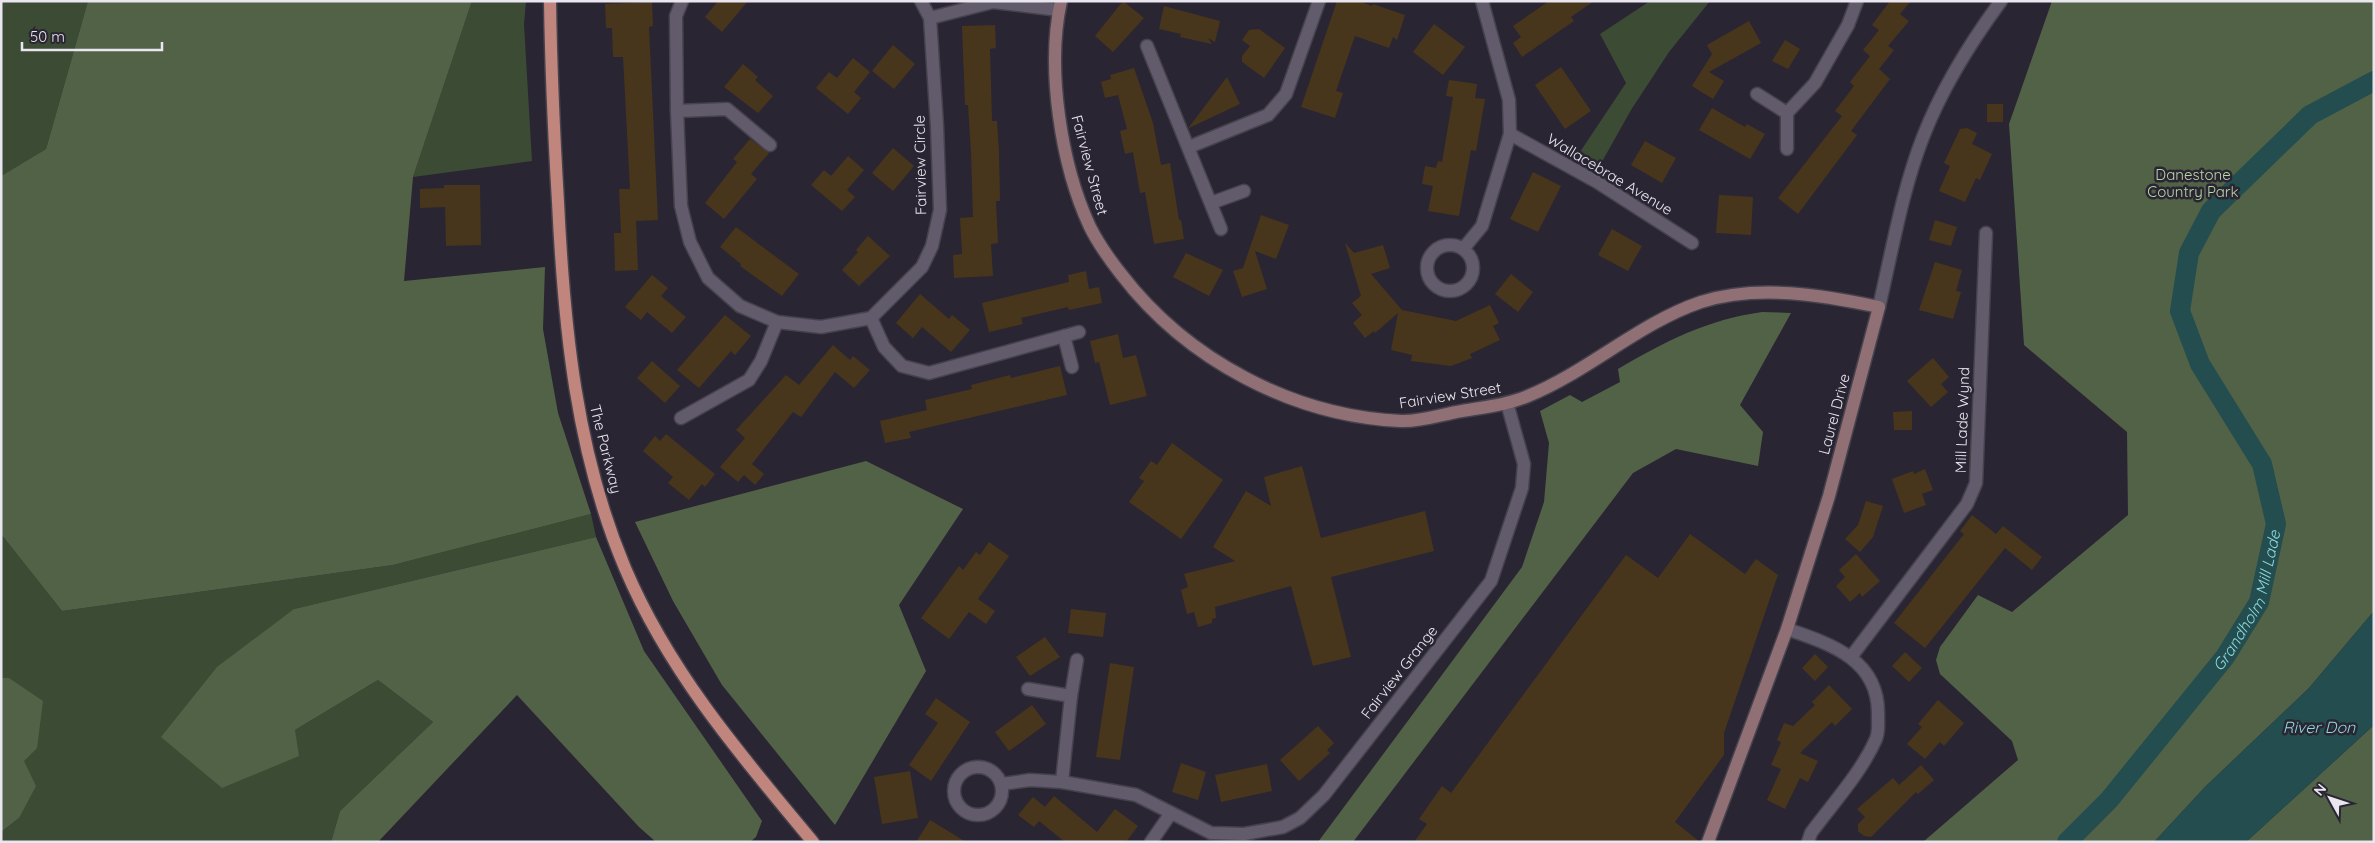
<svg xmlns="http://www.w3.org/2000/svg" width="2375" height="843" font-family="Quicksand,sans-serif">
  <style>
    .green { fill: #3c4b34 }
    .forest { fill: #526247 }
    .water { fill: #234d4f }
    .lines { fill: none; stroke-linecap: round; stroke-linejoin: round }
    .canal { stroke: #234d4f; stroke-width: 20 }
    .building { fill: #47361c }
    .street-casing { stroke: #46424d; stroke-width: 15 }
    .secondary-casing { stroke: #46424d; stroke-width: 15 }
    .primary-casing { stroke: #46424d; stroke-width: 15 }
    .street { stroke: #615b6b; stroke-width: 12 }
    .secondary { stroke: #907074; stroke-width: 12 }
    .primary { stroke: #c0857c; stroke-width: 12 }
    .labels { text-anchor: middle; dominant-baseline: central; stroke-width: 5; stroke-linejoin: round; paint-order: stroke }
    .street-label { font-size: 15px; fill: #e9e6ef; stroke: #2a2532 }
    .park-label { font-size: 15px; fill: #b8d8a5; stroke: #2a2532 }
    .water-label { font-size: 16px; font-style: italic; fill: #8cdade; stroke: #2a2532 }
  </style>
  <rect width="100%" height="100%" fill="#2a2532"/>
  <!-- green -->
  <g class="green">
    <path d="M1,1h87l-42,148 -45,27z"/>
    <path d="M472,1h54l-2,23 8,137 -119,16z"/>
    <path d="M1650,1h60l-41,51 -38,58 -32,57 -21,-12 48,-72 -26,-49z"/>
    <path d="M591,514l5,23 -302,72 1,121 83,-50 55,42 -93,89 -9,31h-330v-10l18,-14 5,-57 -15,-83h-8v-144l61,77 331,-46z"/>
  </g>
  <!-- forest -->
  <g class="forest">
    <path d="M88,1h384l-59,176 -9,104 141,-14 -2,62 15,84 33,101 -198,51 -331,46 -61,-77v-358l45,-27z"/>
    <path d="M2052,1h322v610l-65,77 -104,99 -51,55h-231l95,-82 -6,-19 -72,-67 -4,-14 4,-13 38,-52 34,17 116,-97 -1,-83 -103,-87 -15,-221z"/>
    <path d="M1762,312l29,1 -51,92 23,27 -5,34 -82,-17 -43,24 -280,369h-35l204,-275 22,-65 5,-59 -9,-32 30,-16 12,7 38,-20 -2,-13c48,-28 88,-49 144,-57z"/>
    <path d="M866,461l97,48 -64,96 27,66 -91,154 -113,-140 -49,-84 -38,-79z"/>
    <path d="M596,537l48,114 118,170 -6,16 -6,5h-94l-17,-15 -122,-132 -139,147h-47l9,-31 93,-89 -55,-42 -83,50 4,26 -77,32 -61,-51 56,-70 77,-58z"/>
    <path d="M1,678h8l34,23 -6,47 -13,13 12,25 -17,32 -18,14z"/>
    <path d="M2374,725v117h-128z"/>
  </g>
  <!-- water -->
  <path class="water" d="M2374,611v114l-128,117h-92l51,-55 104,-99z"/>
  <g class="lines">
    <!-- canal -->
    <path class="canal" id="s1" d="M2067,842l42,-42 116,-143 34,-55 17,-78 -14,-60 -62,-100 -20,-53 9,-58 22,-42 99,-96 64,-34"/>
  </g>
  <!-- building -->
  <g class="building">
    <path d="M718,1h30l-26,31 -17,-15z"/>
    <path d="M1123,1l21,17 -31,34 -18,-16z"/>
    <path d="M1337,1h22l13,5 1,-2 32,11 -8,25 -4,-3 -4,11 -34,-12 -19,55 7,2 -8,25 -34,-11z"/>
    <path d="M1549,1h45l-23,16 3,4 -52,36 -9,-14 8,-6 -8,-11z"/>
    <path d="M1890,1h21l-11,13 9,7 -21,25 6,4 -15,19 11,10 -39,52 6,4 -59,79 -20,-16 64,-82 -7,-5 19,-25 -4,-4 20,-26 -7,-6 16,-20 -7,-5z"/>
    <path d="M652,2l1,24 -4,1 9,193 -22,1 2,49 -23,1 -1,-38h7l-2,-44h11l-7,-132h-10l-1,-29h-6l-1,-24z"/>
    <path d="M1164,6l56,15 -5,21 -7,-4 4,6 -32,-7 1,-3 -22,-5z"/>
    <path d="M1749,21l12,22 -52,29 15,9 -11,18 -21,-13 20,-32 -5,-9z"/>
    <path d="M1434,24l31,23 -22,28 -30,-23z"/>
    <path d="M995,25l1,23 -6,1 2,72h5l2,31 1,49h-4l2,42 -7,1 2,32 -39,2 -1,-23 9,-1 -2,-36 13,-1 -2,-64 -3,-48h-3l-3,-79z"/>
    <path d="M1259,29l26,19 -21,30 -22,-16v-6l8,-10 -8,-6 7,-10z"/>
    <path d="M1785,40l15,9 -12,20 -16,-8z"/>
    <path d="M893,45l22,19 -21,25 -22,-18z"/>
    <path d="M853,58l17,14 -16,20 7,6 -13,16 -32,-26 13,-16 8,6z"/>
    <path d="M743,64l15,13 -3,3 18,16 -15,17 -34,-26z"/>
    <path d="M1561,67l30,44 -26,18 -30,-44z"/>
    <path d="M1134,68l19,55 8,42 9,-2 9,57h2l3,19 -30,5 -9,-52 -5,1 -7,-41 -8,2 -5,-23 7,-2 -9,-34 -13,3 -4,-16 10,-3 -1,-4z"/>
    <path d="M1227,77l13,27 -51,24v-1z"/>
    <path d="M1449,80l28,4 -2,14 10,1 -9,52 -5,-1 -12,66 -31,-5 5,-25 -11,-2 3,-18 11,2 2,-7 4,1 11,-65 -7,-1z"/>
    <rect x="1987" y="104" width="16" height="18"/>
    <path d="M1712,108l33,19 2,-3 18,10 -15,25 -51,-29z"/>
    <path d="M1967,128l10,5 -5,11 20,10 -12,26 -4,-2 -11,24 -26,-11 11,-25 -6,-3 16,-34z"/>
    <path d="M750,139l19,14 -18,21 6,5 -33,40 -19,-16 32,-41 -4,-3z"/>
    <path d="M1645,141l31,17 -14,25 -31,-18z"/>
    <path d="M893,148l21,18 -21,25 -21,-18z"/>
    <path d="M848,156l16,14 -17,20 8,7 -13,14 -31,-26 13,-15 7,6z"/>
    <path d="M1533,172l28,14 -23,46 -28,-13z"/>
    <path d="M444,185h36l1,60 -35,1 -1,-39 -25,1v-19l24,-1z"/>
    <path d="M1719,195l34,2 -2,38 -35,-2z"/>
    <path d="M1261,215l28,10 -13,34 -21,-8 12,38 -25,8 -9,-26 10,-3z"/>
    <path d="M1935,220l22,7 -6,19 -22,-6z"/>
    <path d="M736,227l63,47 -17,22 -42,-30 1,-2 -21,-17z"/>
    <path d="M1612,229l30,17 -14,25 -30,-16z"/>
    <path d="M868,236l22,20 -31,30 -17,-16 16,-18 -2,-2z"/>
    <path d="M1345,243l9,10 29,-8 7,23 -19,6 31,36 54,11 34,-16 9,18 -6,3 7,14 -30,14 2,4 -21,8 -40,-5 1,-6 -21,-5 7,-37 -23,20 -1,-2 -9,7 -12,-15 9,-8 -10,-12 9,-7z"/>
    <path d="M1186,253l37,17 -14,26 -36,-19z"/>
    <path d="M1935,262l27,8 -6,21 5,1 -8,27 -34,-9z"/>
    <path d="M1086,271l3,18 10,-2 3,16 -33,7 -1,-3 -47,11 2,6 -34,8 -7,-29 87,-21 -1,-7z"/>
    <path d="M1511,274l22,18 -15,20 -23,-18z"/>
    <path d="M652,275l16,13 -7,8 25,21 -14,16 -25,-21 -6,8 -16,-13z"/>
    <path d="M920,294l29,25 3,-4 18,15 -19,22 -29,-25 -9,11 -17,-15z"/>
    <path d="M725,315l26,21 -16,19 -4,-4 -32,37 -22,-18z"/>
    <path d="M1118,334l5,24 13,-3 11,41 -37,9 -11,-43 -4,1 -5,-22z"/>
    <path d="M833,345l17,15 3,-4 17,14 -16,18 -19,-16 -34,45 -8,-5 -41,52 12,10 -9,11 -11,-10 -6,7 -18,-15 25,-29 -9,-8 50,-55 13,10z"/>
    <path d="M1933,358l16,19 -8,7 7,8 -17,15 -24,-26z"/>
    <path d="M652,361l28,25 -15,17 -28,-25z"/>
    <path d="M1060,366l7,29 -158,37 2,6 -26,5 -5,-22 47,-11 -2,-10 47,-11 -1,-4 39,-10 1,3z"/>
    <path d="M1912,411v19h-18l-1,-18z"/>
    <path d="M666,434l49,40 -10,13 -3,-3 -13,16 -21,-17 5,-6 -30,-26 12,-15 5,5z"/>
    <path d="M1172,443l51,37 -42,59 -52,-37 15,-21 -5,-3 12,-17 6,4z"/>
    <path d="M1302,466l19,72 104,-27 9,40 -103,26 20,80 -38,9 -22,-80 -76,21 1,11 -4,1v4l-14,4 -4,-15 -7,2 -6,-24 7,-3 -4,-13 51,-13 -22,-14 33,-56 25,15 -7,-29z"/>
    <path d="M1925,469l8,21 -11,4 4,11 -22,8 -12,-34 21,-8 1,3z"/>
    <path d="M1866,501l17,5 -10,31 -13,15 -15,-13 13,-14z"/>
    <path d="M1972,515l24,19 7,-8 39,31 -10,13 -27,-22 -80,100 -31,-25 70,-89 -4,-3z"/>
    <path d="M1690,534l55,40 11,-15 22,16 -54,158v22l-49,67 25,20h-286l13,-18 -8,-5 23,-33 9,7 175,-238 32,23z"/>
    <path d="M989,542l20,14 -31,43 17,12 -9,13 -17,-12 -20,27 -28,-21 38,-52 4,4 13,-18 4,3z"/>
    <path d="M1856,554l24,27 -18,16 -2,-4 -10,9 -14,-16 9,-9 -6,-7z"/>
    <path d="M1071,609l35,4 -3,24 -35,-4z"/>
    <path d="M1045,637l15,20 -30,19 -14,-19z"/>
    <path d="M1905,652l17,16 -13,14 -17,-16z"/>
    <path d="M1815,654l13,13 -13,14 -13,-13z"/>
    <path d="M1110,663l24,4 -14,93 -24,-3z"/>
    <path d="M1829,685l23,24 -17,17 -3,-4 -32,31 18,8 -10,21 -8,-4 -15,31 -18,-9 14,-31 -10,-4 10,-23 -4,-2 7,-17 9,3 22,-21 -3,-3z"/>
    <path d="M936,698l34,24 -39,59 -22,-16 29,-42 -13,-9z"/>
    <path d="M1938,700l26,23 -20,23 -4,-4 -15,17 -18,-15 15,-17 -4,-3z"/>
    <path d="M1032,705l14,19 -37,27 -14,-19z"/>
    <path d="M1318,726l16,17 -7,7 3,3 -31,28 -19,-21z"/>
    <path d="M1181,763l25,9 -8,28 -26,-8z"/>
    <path d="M1267,764l5,27 -51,11 -6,-27z"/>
    <path d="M1921,765l13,15 -16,14 -2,-2 -45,45 -7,-1 -6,-5v-7l7,-7 -8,-8 36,-31 6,7z"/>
    <path d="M910,771l8,47 -36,6 -8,-47z"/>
    <path d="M1054,796l43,36 18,-23 23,17 -12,16h-61l-26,-21 -5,6 -16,-12 15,-18 12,10z"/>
    <path d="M930,820l36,22h-50z"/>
  </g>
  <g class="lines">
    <!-- street casing -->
    <g class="street-casing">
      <g id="street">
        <path d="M682,1l-6,15 1,95 4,95 9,36 18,36 32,28 37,16 44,5 50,-9 51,-51 10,-21 8,-36 -3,-84 -7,-108 -9,-17"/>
        <path d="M930,18l63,-16 66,8"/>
        <path d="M1147,46l74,183"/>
        <path d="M1757,94l30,19"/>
        <path d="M677,111l50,-2 43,36"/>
        <path d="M1510,134l87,48 95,61"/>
        <path d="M1189,147l79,-32 18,-21 33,-93"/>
        <path d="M1787,149v-36l28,-30 33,-58 9,-24"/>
        <path d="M1211,203l33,-12"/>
        <circle cx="1450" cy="268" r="23"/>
        <path d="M1463,249l19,-23 28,-92 -1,-34 -27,-99"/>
        <path d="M1879,307c13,-56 23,-116 44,-170 19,-49 47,-94 78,-136"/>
        <path d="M871,318l13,29 18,19 27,7 150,-41"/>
        <path d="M1064,336l8,31"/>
        <path d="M681,418l68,-38 12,-19 16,-39"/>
        <path d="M1787,629c44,15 93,31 91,87 0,7 1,16 -2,23 -15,34 -43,64 -65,94l-3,9"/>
        <path d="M1851,657l116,-153 9,-21 10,-250"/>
        <path d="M1028,689l43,7"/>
        <circle cx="978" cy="791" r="24"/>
        <path d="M1062,782l9,-86 6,-36"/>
        <path d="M1002,784l28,-4 32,2 74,13 75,38 33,1 39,-7 17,-9 24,-23 167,-214 31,-93 2,-24 -17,-61"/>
        <path d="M1151,842l20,-29"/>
      </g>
    </g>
    <!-- secondary casing -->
    <g class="secondary-casing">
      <path id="secondary" d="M1061,1c-15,67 0,164 29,226 8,16 20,33 31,47 66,86 172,142 280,147 20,1 42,-7 61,-10 22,-4 45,-6 66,-15 61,-25 111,-73 173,-94 57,-18 121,-7 178,5l-50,189 -42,133 -79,213"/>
    </g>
    <!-- primary casing -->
    <g class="primary-casing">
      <path id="primary" d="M550,1c1,67 4,134 8,201 6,125 18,250 67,366 44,104 117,189 188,274"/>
    </g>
    <!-- street -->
    <use href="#street" class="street"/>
    <!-- secondary -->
    <use href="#secondary" class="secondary"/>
    <!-- primary -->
    <use href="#primary" class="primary"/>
  </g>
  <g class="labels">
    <!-- street labels -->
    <g class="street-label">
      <text transform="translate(920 165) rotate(-91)">Fairview Circle</text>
      <text transform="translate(1090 165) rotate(75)">Fairview Street</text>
      <text transform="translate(1610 174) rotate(31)">Wallacebrae Avenue</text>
      <text transform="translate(1450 395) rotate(-9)">Fairview Street</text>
      <text transform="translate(1834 414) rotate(-75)">Laurel Drive</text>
      <text transform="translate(1962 420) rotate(-88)">Mill Lade Wynd</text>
      <text transform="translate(606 449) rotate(76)">The Parkway</text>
      <text transform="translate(1399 672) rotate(-52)">Fairview Grange</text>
    </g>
    <!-- park labels -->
    <g class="park-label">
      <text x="2193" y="174">Danestone<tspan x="2193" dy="17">Country Park</tspan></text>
    </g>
    <!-- water labels -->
    <g class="water-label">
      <text stroke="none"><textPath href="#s1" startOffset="305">Grandholm Mill Lade</textPath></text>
      <text x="2319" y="727">River Don</text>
    </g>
  </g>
  <!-- border -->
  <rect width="2375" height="843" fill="none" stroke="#e9e6ef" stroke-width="5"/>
  <!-- north arrow -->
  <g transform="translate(2330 798) rotate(310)" stroke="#2a2532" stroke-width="4" paint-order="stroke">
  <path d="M0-4L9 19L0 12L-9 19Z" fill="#e9e6ef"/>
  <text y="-8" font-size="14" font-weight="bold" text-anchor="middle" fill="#e9e6ef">N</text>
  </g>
  <!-- scale -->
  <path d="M22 42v8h140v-8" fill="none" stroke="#e9e6ef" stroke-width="2.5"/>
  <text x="30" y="42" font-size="15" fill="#e9e6ef" stroke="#2a2532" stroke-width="4" paint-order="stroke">50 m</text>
</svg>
